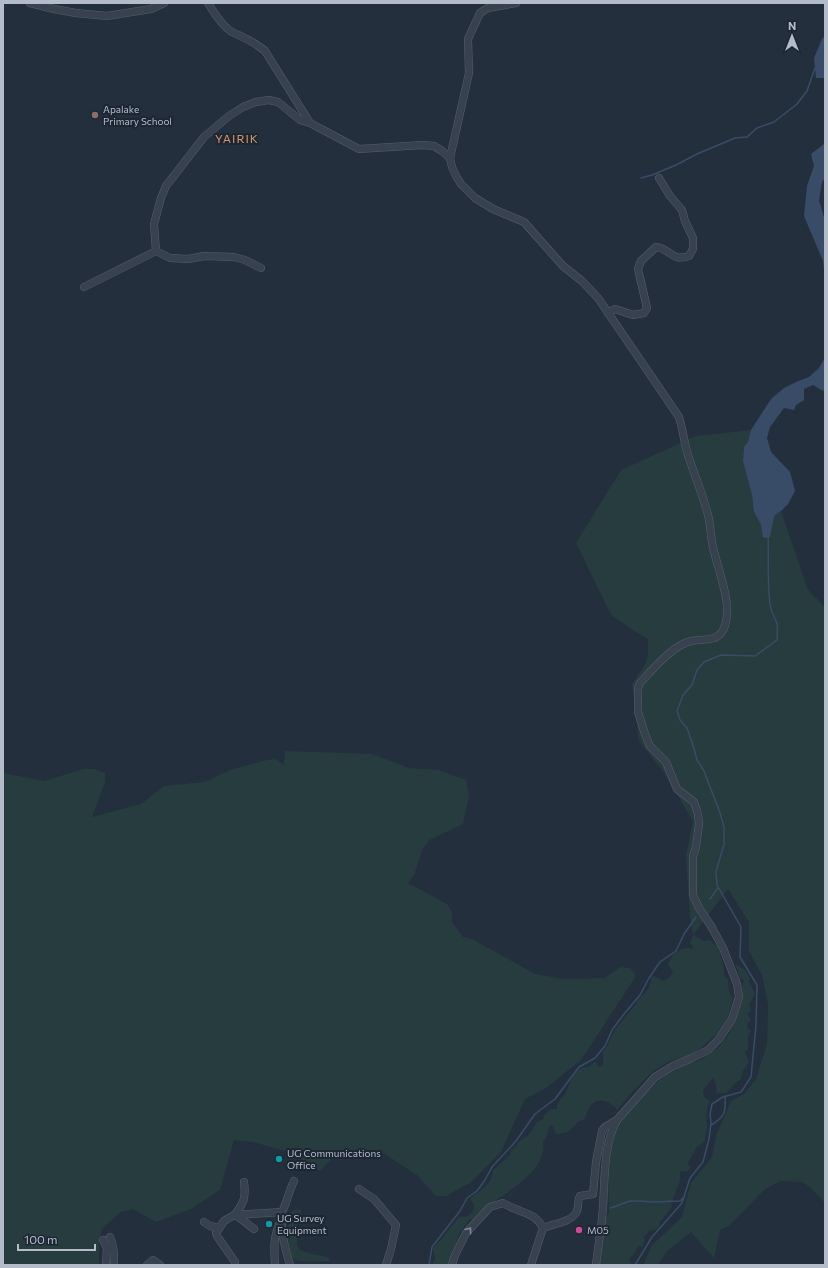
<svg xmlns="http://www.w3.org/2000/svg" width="828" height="1268" font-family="Commissioner,sans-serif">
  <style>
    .green { fill: #263c3f }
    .water { fill: #394c67 }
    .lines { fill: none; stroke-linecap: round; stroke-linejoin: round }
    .stream { stroke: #394c67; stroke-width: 1.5 }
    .minor-casing { stroke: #565f6c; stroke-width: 8 }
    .minor { stroke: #38414e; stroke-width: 7 }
    .oneway { stroke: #7c8592 }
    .education-dot { fill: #8d6e63; stroke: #1d2633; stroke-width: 1.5 }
    .culture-dot { fill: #0f9aa8; stroke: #1d2633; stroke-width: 1.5 }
    .hotel-dot { fill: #d1479c; stroke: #1d2633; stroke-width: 1.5 }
    .labels { text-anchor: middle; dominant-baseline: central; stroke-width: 4; stroke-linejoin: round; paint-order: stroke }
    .poi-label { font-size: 10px; fill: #b4bcc9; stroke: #1d2633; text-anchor: start }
    .quarter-label { font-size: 12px; letter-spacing: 1px; fill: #d59563; stroke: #1d2633 }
  </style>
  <rect width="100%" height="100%" fill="#242f3e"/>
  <!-- green -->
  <g class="green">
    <path d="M751,430l-3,12 -4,6 -1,13 9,34 2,17 7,13 2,13 9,-12v-4l3,-7 6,-4 27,79 17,17v596l-15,-16 -8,-5 -21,-1 -17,9 -35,36 -9,4 -6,28 -23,-26 -24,19 -9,14h-15l9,-20 30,-28 9,-34 21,-26 4,-21 15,-35 13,-7 12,-15 11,-35 1,-40 -6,-29 -13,-24v-29l-21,-33 -35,46 11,6 5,-1 9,7 6,21v7l4,5 1,11 4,7 -5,19 -10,16 -24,21 -24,7 -17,10 -20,20 -16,19c-6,-8 -17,-14 -26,-5 -3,4 -5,11 -7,15l-5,1c-8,9 -11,13 -23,13l-3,-7 -3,-3 -4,13 -3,5c5,36 -53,55 -71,79l-1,-3 -11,14 -12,33h-16l3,-6 -2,-11c10,-9 17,-21 26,-31l10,-1 5,-7v-5l-4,-5c11,-11 20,-11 23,-29l17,-15 1,-5 4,-2c3,-5 6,-10 12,-11l11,-16 5,-1 2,-6 6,-5h6v-5l8,-10 6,-14 5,-8 5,-4 9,-2 5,-5 4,6 4,-2v-13l6,-9 2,-6 5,-9 20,-24c2,-7 8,-9 12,-15 2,-4 3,-8 4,-13l4,1 7,4 7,-4 3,-5 -5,-7c3,-10 13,-20 24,-16l1,-3 -3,-3 3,-8 -3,-18 -4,-61 7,-35 -31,-51 -23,-29 -7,-57 13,-19 3,-10v-16l-12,-7 -25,-17 -35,-72 45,-73 75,-34z"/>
    <path d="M285,751l87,3 37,14 29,2 28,10 3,16 -6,28 -34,16 -6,8 -9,27 -6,8 39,21 5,8v10l11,15 9,2 63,35 29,5 41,-1 15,-11 10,1 6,8 -55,84 -35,28 -21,11 -24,53 -31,31 -24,13h-10l-19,-21 -34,-22 -11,-3 -36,4 -16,17 -28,-18 -39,-11 -19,-2 -14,50 -29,19 -35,13 -23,-13 -13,3 -18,17 -3,12v24h-96v-492l41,8 40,-12h10l11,4v9l-13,35 49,-13 23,-18 41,-4 25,-12 37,-10 9,-1 8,6z"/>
    <path d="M736,965c7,2 11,6 14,13l-1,3 6,13 -6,10 2,7 -3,2 3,8 -4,3 1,5 3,1 -3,6v13l-3,3 4,10 -6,9 -2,8 -7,5 -7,9h-10l-1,-8 -3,-7 -10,12 1,7 6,4c-4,8 -4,14 -3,23 1,5 -2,12 -2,17l-9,7 -8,15 2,4 -2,4h-8v9l-9,24 1,3 -12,15 -1,5 -5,3h-5l-1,3 -5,4 2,1 -2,9 -5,-1 -3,7 -6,6 3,6h-33l7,-48 3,-4 -1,-43 3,-23 6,-21 22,-27 24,-22 18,-10 21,-8 17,-12 10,-13 7,-17 6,-18v-13l2,-6 -4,-1z"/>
    <path d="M299,1209l3,2 -5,13v21l3,5 8,3 21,4v4c-8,0 -29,2 -35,-2 -7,-6 -7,-39 -3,-46 2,-4 5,-3 8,-4z"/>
  </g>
  <!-- water -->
  <g class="water">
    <path d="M825,36v42h-9l-2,-20 8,-19z"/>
    <path d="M825,141v37l-3,4 -3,18 6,21v57l-2,-17 -19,-45 3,-30 7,-20 -3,-12 13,-10z"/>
    <path d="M825,358v30l-2,3 -10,-6 -9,4v11l-8,5 -2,5 -10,-2 -14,19 -3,11 4,14 19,20 5,19 -7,13 -7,7 -6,4c-3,7 -3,14 -5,22l-7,1 -2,-13 -7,-13 -2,-17 -9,-34 1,-14 4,-5 3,-12 20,-31 13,-11 12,-6 13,-5 10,-9z"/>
  </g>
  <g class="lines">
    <!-- stream -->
    <g class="stream">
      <path d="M641,178l11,-3 24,-10 21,-11 31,-13 7,-3 12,-1 10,-9 17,-6 23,-18 10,-13 8,-23"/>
      <path d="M710,899l8,-11"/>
      <path d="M711,1125c14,-8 15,-13 14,-29"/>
      <path d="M611,1208l19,-7h10l13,1 27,-1 3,-3"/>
      <path d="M429,1265l3,-18 28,-36 7,-13 10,-7 8,-11 7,-13 24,-26 19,-27 20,-15 24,-32 16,-9 10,-12 7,-16 12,-16 16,-19 9,-17 11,-16 16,-11 8,-17 12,-17"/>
      <path d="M635,1265l17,-28 30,-34 8,-25 13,-16 6,-23 2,-16 -1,-9 2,-10 11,-7 18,-5 10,-15 5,-52 1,-40 -17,-28 1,-30 -24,-42 -1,-13 8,-28v-17l-4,-14 -16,-42 -7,-11 -5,-18 -5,-14 -7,-8 -3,-9 6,-16 9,-10 5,-15 7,-8 17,-7 34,1 22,-16c0,-5 1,-11 0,-16 -2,-7 -6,-11 -7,-20 -3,-23 -1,-46 -2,-69"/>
    </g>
    <!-- minor casing -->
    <g class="minor-casing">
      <g id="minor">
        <path d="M30,3l24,6 22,4 31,3 44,-7 13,-6"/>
        <path d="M208,3c6,10 14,23 24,29 12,6 23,10 33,19l45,72 49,26 64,-4 11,1 8,5 8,7 2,9 4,9 5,8 14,14 18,11 31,13 39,44 19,15 16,17 81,119c4,12 5,26 9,38 7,22 16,42 21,64 2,12 2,24 6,36 5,21 20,57 7,77 -9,12 -26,5 -37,11 -16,7 -33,27 -45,40l-2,5v24l7,22 5,12 16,16 11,27 17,13 4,12 1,10 -3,23 -3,9v39l6,13 12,18 12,22 14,36 2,13 -7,22 -13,20 -11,11 -16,8 -19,8 -18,11 -38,43c-14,26 -12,58 -14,87 -1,19 -5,39 -7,58"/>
        <path d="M450,158l19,-85 -1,-34 12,-26 8,-5 28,-5"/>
        <path d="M156,251l-2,-27 7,-26 5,-12 38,-49 25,-21 14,-9 13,-5 13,-2 9,2 22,18 10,3"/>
        <path d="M156,251l14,7 18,1 16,-3 30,1 11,3 16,8"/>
        <path d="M84,287l72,-36"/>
        <path d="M608,313l7,-4 18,6 11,-2 3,-5 -9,-39 3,-8 15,-14c15,2 15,15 33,9l4,-7v-11l-8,-17 -3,-11 -12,-14 -11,-18"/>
        <path d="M244,1182c2,16 0,20 -9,33l5,3 14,11"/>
        <path d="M359,1189l15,10 22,26 -5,24 -5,16"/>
        <path d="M282,1212c5,-10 7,-21 12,-31"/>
        <path d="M204,1222l6,4 9,2"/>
        <path d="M543,1228c9,-4 30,-6 34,-17 2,-5 0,-10 3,-15l13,-2 3,-32 6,-31 3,-4 12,-7"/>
        <path d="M110,1237c4,9 4,17 4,27"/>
        <path d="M103,1240l4,8 -1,17"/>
        <path d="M147,1265l6,-5 7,5"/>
        <path d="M235,1265v-3l-18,-26 -1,-3 8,-12 10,-6 48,-3c-2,18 3,36 8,53"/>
        <path d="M275,1265c-1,-15 -2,-30 6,-44"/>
        <path d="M452,1265l3,-10 11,-22 24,-26 13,-4c14,9 33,9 40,25l-12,37"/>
      </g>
    </g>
    <!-- minor -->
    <use href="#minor" class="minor"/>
  </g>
  <!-- one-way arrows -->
  <defs><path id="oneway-chevron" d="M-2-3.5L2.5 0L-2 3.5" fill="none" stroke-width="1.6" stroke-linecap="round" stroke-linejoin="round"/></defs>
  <use class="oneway" href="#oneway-chevron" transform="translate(469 1230) rotate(-52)"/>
  <!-- markers -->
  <circle class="education-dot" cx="95" cy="115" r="4"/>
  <g class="culture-dot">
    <circle cx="279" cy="1159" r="4"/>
    <circle cx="269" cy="1224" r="4"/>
  </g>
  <circle class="hotel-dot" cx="579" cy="1230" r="4"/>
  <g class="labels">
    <!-- poi labels -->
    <g class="poi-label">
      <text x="103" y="109">Apalake<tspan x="103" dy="12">Primary School</tspan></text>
      <text x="287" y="1153">UG Communications<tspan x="287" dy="12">Office</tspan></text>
      <text x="277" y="1218">UG Survey<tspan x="277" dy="12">Equipment</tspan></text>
      <text x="587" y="1230">M05</text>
    </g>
    <!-- quarter labels -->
    <g class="quarter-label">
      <text x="237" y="138">YAIRIK</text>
    </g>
  </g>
  <!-- border -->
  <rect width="828" height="1268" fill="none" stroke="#b4bcc9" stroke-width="8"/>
  <!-- north arrow -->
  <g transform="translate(792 36)" stroke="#1d2633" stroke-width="3" paint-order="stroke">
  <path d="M0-3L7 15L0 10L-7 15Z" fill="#b4bcc9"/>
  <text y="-6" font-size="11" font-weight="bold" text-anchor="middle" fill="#b4bcc9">N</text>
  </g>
  <!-- scale -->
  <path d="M18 1244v6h77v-6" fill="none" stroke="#b4bcc9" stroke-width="2"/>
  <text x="24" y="1244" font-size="12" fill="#b4bcc9" stroke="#1d2633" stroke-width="3" paint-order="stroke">100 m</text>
</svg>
